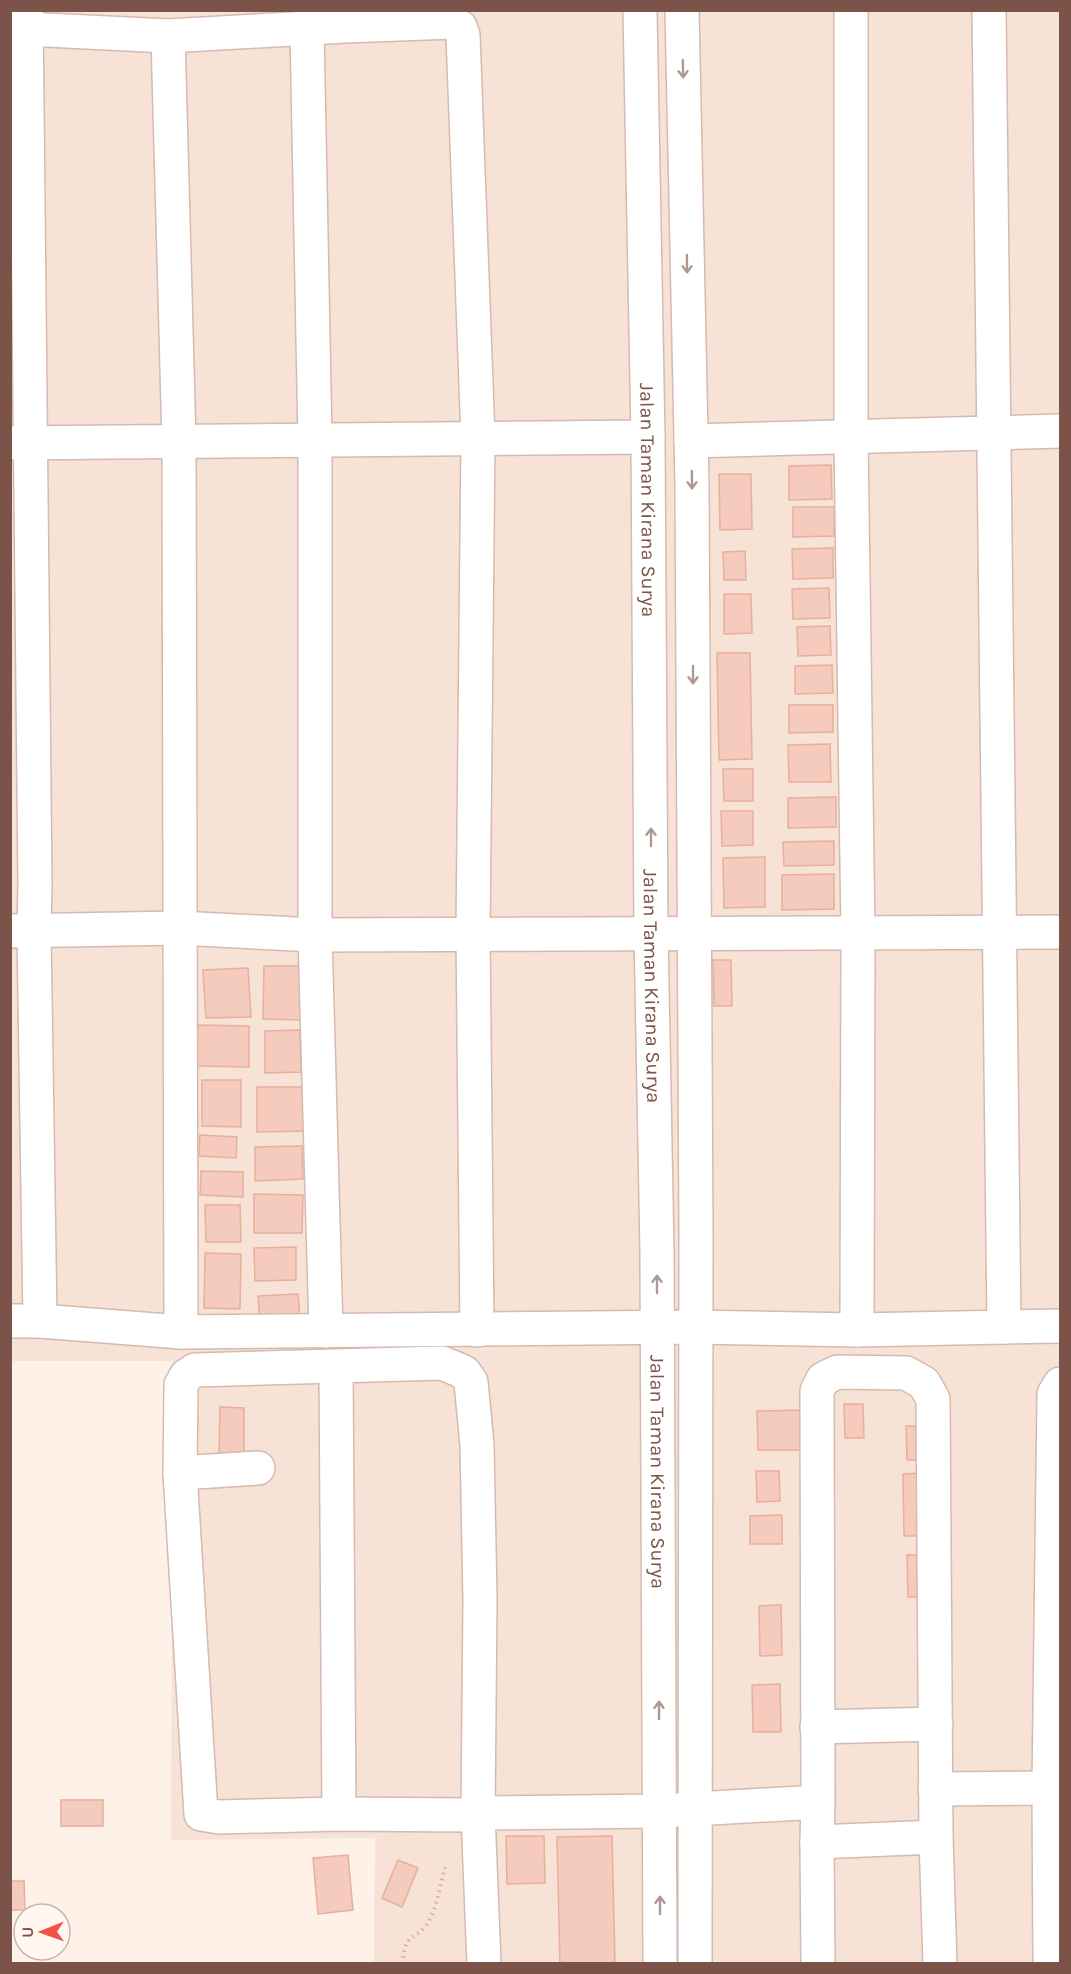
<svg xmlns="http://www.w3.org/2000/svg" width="1071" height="1974" font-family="Karla,sans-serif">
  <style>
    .residential { fill: #f6e3d5 }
    .building { fill: #f5cbbd; stroke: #e9ae9c; stroke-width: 1.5 }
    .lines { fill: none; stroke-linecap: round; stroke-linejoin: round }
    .minor-casing { stroke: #d4baaf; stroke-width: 36 }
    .path { stroke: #dbae9f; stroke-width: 4; stroke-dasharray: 1.5 4.5; stroke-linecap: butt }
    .minor { stroke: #fff; stroke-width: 33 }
    .oneway { stroke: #b09892 }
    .labels { text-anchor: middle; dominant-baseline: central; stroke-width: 4.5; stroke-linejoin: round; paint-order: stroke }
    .street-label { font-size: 20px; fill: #7b5349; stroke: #fff7f0 }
  </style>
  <rect width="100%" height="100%" fill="#fef2e8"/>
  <!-- residential -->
  <path class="residential" d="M10,11h1050v1952h-686l1,-125 -204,2 2,-479h-162z"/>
  <!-- building -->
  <g class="building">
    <path d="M831,465l1,34 -43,1v-34z"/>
    <path d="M719,474h32l1,55 -32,1z"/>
    <path d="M793,507h41v29l-41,1z"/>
    <path d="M833,548v30l-40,1 -1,-30z"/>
    <path d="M745,551l1,29h-22l-1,-28z"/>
    <path d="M829,588l1,30 -37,1 -1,-30z"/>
    <path d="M724,594h27l1,39 -28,1z"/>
    <path d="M830,626l1,29 -33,1 -1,-29z"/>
    <path d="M717,653h33l2,106 -33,1z"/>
    <path d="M832,665l1,28 -38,1v-28z"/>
    <path d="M789,705h44v27l-44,1z"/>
    <path d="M830,744l1,38h-42l-1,-37z"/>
    <path d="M723,769h30v32h-29z"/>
    <path d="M836,797v30l-48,1v-30z"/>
    <path d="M721,811h32v34l-31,1z"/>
    <path d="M834,841v24l-50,1 -1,-24z"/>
    <path d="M765,857v50l-41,1 -1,-50z"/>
    <path d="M834,874v35l-52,1v-35z"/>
    <path d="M713,960h18l1,46h-18z"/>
    <path d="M264,966h39l-1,54 -39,-1z"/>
    <path d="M248,968l3,49 -45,1 -3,-48z"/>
    <path d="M198,1025l51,1v41l-53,-1z"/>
    <path d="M300,1030l1,42 -36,1v-42z"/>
    <path d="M202,1080h39v47l-39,-1z"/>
    <path d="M257,1087h49l1,44 -50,1z"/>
    <path d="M200,1135l37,2 -1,21 -37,-2z"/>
    <path d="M302,1146l1,33 -48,2v-34z"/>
    <path d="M201,1171l42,1v25l-43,-2z"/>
    <path d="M254,1194l49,1 -1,38h-48z"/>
    <path d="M205,1205h35l1,37h-35z"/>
    <path d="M296,1247v33l-41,1 -1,-33z"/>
    <path d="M205,1253l36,1 -1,55 -36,-1z"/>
    <path d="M298,1294l2,25 -40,2 -2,-25z"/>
    <path d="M844,1404h19l1,34h-19z"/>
    <path d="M220,1407l24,1v52h-25z"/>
    <path d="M803,1410l1,40h-46l-1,-39z"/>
    <path d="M906,1426h22v34h-21z"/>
    <path d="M756,1471h23l1,30 -23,1z"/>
    <path d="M923,1473l1,63h-20l-1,-62z"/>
    <path d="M782,1515v29h-32v-28z"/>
    <path d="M907,1555h16l1,42h-16z"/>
    <path d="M781,1605l1,50 -22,1 -1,-50z"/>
    <path d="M780,1684l1,48h-28l-1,-47z"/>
    <rect x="61" y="1800" width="42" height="26"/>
    <path d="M506,1836h38l1,47 -38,1z"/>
    <path d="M612,1836l3,128h-55l-3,-127z"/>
    <path d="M348,1855l5,55 -35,4 -5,-56z"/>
    <path d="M398,1860l20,8 -16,39 -20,-9z"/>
    <path d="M10,1881h14l1,29h-15z"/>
  </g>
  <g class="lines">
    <!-- minor casing -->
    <g class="minor-casing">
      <g id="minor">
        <path d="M26,10l9,874 -1,47 6,390"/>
        <path id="s1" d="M640,10l8,427 3,495 6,320 3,712"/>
        <path d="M682,10l10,475 4,751 -1,728"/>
        <path d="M851,10v427l7,497 -1,396"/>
        <path d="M989,10l15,1317"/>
        <path d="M307,29l8,411v495l11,396"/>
        <path d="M10,32l16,-3 142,7 177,-10 107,-4 8,5 3,8 15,403 -5,495 4,397"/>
        <path d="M168,36l11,405 2,891"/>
        <path d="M691,441l369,-10"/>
        <path d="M10,443l638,-6"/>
        <path d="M10,931l169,-3 136,7 745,-3"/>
        <path d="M10,1321h30l141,11 513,-5 163,3 203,-4"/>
        <path d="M336,1367l3,447"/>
        <path d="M180,1473l78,-5"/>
        <path d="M817,1727l119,-3"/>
        <path d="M935,1789l125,-1"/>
        <path d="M936,1837l4,127"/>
        <path d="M817,1842l1,122"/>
        <path d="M484,1964l-6,-151 2,-214 -3,-154 -6,-63 -7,-10 -22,-9 -247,7 -9,6 -5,9 -1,88 21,341 18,3 120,-3 128,1 11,-2 182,-2 158,-9 -1,40 119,-5 -3,-438 -9,-16 -18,-10 -69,-1 -14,7 -6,12 1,411"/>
        <path d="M1050,1964l-1,-175 5,-395 6,-10"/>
      </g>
    </g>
    <!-- path -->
    <path class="path" d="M403,1964c1,-35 13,-21 26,-43 9,-16 11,-38 17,-56"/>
    <!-- minor -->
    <use href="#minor" class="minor"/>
  </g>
  <!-- one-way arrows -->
  <defs><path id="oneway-shaft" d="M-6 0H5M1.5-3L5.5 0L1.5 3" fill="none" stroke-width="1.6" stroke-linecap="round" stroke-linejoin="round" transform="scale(1.5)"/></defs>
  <g class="oneway">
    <use href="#oneway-shaft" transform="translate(683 69) rotate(89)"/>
    <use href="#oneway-shaft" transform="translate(687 264) rotate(89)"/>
    <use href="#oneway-shaft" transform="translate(692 480) rotate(89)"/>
    <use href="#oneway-shaft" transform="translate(693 675) rotate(90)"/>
    <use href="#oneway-shaft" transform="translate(651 837) rotate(-90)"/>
    <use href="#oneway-shaft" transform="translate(657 1284) rotate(-90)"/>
    <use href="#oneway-shaft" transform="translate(659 1710) rotate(-90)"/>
    <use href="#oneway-shaft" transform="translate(660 1905) rotate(-90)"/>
  </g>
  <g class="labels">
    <!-- street labels -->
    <g class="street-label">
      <text stroke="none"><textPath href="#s1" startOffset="490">Jalan Taman Kirana Surya</textPath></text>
      <text stroke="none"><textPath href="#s1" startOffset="976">Jalan Taman Kirana Surya</textPath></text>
      <text stroke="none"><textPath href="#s1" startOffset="1462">Jalan Taman Kirana Surya</textPath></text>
    </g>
  </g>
  <!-- border -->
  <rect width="1071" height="1974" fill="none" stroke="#7b5349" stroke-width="24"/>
  <!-- north arrow -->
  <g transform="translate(42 1932) rotate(269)"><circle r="28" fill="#fff7f0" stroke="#cab5ad" stroke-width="1.5"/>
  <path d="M0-4.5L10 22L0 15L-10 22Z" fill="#f05245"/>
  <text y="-9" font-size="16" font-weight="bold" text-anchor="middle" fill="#7b5349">U</text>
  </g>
</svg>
